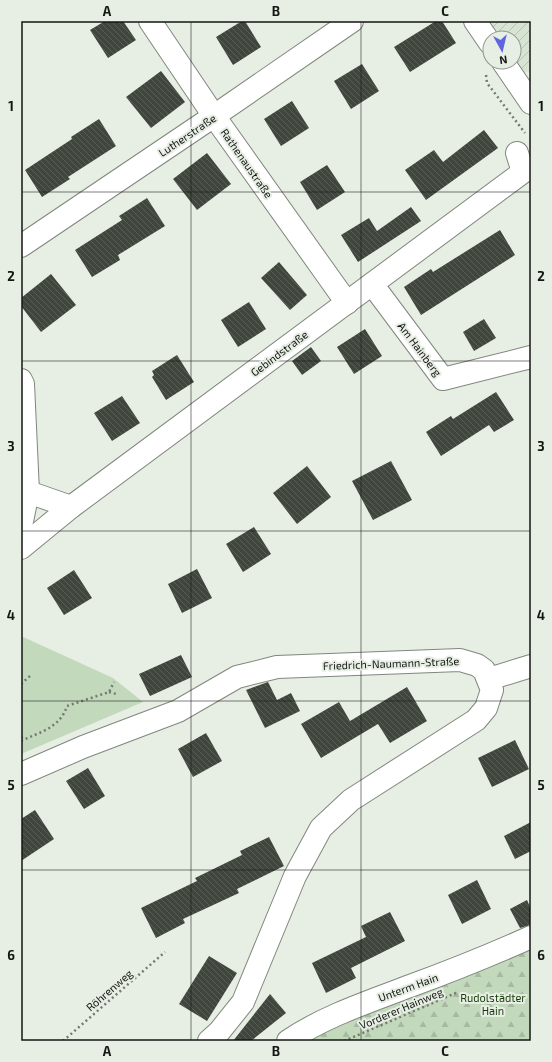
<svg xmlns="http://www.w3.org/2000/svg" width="552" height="1062" font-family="'Exo 2',sans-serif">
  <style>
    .industrial { fill: url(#industrial-furrows) }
    .green { fill: #c3d9bc }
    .forest { fill: url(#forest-firs) }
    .building { fill: url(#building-back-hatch) }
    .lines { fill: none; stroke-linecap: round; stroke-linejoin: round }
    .minor-casing { stroke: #80877e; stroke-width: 24 }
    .path { stroke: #757973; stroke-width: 2.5; stroke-dasharray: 2 3; stroke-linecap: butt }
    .minor { stroke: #fff; stroke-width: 22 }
    .grid { fill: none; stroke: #141613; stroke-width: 1; stroke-opacity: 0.55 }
    .labels { text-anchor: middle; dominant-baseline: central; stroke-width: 4; stroke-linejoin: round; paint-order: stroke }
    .street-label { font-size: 11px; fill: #141613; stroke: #e7eee4 }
    .park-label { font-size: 11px; fill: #173c0a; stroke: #e7eee4 }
    .neatline { fill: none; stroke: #141613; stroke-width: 1.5 }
    .grid-label { font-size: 13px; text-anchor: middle; font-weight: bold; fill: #141613 }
  </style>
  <defs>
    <pattern id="industrial-furrows" width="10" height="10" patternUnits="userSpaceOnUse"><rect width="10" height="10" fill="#d7e4d3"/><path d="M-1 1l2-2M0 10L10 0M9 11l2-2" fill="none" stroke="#b8c3b4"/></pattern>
    <pattern id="forest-firs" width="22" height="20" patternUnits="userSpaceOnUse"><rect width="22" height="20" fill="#c3d9bc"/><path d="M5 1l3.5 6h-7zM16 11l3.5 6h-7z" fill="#a7baa1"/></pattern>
    <pattern id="building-back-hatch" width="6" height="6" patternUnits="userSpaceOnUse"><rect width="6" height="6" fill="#40463e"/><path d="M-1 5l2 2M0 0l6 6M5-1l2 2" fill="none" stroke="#585d56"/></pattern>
  </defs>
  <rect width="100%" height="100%" fill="#e7eee4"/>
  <!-- industrial -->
  <path class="industrial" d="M486,21h45v49l-11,5 -6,-13v-24h-18z"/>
  <!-- green -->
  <path class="green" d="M21,636l92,42 30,24 -122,52z"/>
  <!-- forest -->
  <path class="forest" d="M531,945v96h-225l28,-17z"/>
  <!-- building -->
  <g class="building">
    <path d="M105,21h18l13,19 -28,18 -18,-28z"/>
    <path d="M242,21h3l16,26 -28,18 -17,-28z"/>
    <path d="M436,21h6l14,22 -46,29 -16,-25z"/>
    <path d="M362,64l17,27 -28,18 -17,-28z"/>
    <path d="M161,71l24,31 -34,26 -25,-31z"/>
    <path d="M292,101l17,27 -28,18 -17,-27z"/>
    <path d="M99,119l17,27 -48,31 2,2 -28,18 -17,-27 47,-31 -1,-2z"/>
    <path d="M484,130l14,18 -72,52 -21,-30 29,-20 9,12z"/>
    <path d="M207,153l24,31 -34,26 -24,-31z"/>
    <path d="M327,165l18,27 -28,18 -17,-28z"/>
    <path d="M147,198l18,28 -47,29 2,5 -28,17 -17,-27 47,-30 -3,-4z"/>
    <path d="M411,207l10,14 -63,41 -17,-27 28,-17 8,13z"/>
    <path d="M500,230l15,25 -94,60 -17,-28 27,-18 2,3z"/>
    <path d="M279,262l28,33 -17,15 -29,-32z"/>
    <path d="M51,274l25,31 -35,27 -20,-26v-8z"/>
    <path d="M249,302l17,27 -28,18 -17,-27z"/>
    <path d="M484,319l12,19 -22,13 -11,-19z"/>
    <path d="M365,329l17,27 -28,18 -17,-27z"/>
    <path d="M311,347l10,14 -19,14 -10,-14z"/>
    <path d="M177,355l17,27 -28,18 -14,-23 2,-2 -2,-4z"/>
    <path d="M496,392l18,28 -20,12 -5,-7 -48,31 -15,-24 25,-16 2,3z"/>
    <path d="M122,396l18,27 -28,18 -18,-28z"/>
    <path d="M391,461l21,39 -39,20 -21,-39z"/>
    <path d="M307,466l24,31 -34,27 -24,-31z"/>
    <path d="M254,527l17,27 -28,18 -17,-28z"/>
    <path d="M197,569l15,29 -30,15 -14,-29z"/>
    <path d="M74,570l18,28 -28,17 -17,-27z"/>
    <path d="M181,655l11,22 -42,19 -11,-22z"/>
    <path d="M268,682l9,18 14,-7 9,18 -35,17 -19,-38z"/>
    <path d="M407,687l20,34 -37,22 -12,-19 -57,34 -20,-34 38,-22 11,19z"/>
    <path d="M206,733l16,28 -29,16 -15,-28z"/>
    <path d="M515,740l14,29 -37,18 -14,-29z"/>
    <path d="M88,768l17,28 -21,13 -18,-28z"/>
    <path d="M35,810l19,29 -33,22v-42z"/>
    <path d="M531,822v29l-16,8 -11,-23z"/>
    <path d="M269,837l15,29 -47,23 2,4 -56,26 2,4 -29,15 -15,-30 56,-27 -2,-3 47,-23 -2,-4z"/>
    <path d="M477,880l14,29 -29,15 -14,-29z"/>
    <path d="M527,900l4,9v16l-11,3 -10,-19z"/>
    <path d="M390,912l15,29 -54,27 5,10 -30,15 -14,-30 54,-26 -5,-11z"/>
    <path d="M209,956l28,17 -30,48 -28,-17z"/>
    <path d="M270,994l16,19 -35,28h-18z"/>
  </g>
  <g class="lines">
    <!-- minor casing -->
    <g class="minor-casing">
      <g id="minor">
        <path d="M150,21l64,95 133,187"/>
        <path d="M475,21l15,22"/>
        <path d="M503,62l28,41"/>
        <path d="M21,246l193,-130 138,-95"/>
        <path d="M372,284l71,95 88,-22"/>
        <path d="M21,380l2,4 5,108 -7,34"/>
        <path d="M28,492l43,15"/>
        <path d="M21,548l50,-41 452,-335 -6,-19"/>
        <path d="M489,679l42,-13"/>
        <path d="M21,774l62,-27 95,-36 59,-34 40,-10 183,-7 17,5 7,5 8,20 -6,18 -10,12 -125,80 -30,28 -26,48 -52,126 -24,30 -10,9"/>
        <path d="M288,1041c37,-25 80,-39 122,-55 41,-15 81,-31 121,-49"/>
      </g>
    </g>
    <!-- path -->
    <g class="path">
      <path d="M486,75l1,8 38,50"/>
      <path d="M21,684l9,-8"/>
      <path d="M109,692l7,2"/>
      <path d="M21,737l3,3"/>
      <path d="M21,741c19,-9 39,-13 46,-35l42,-14 5,-10"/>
      <path d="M63,1041l102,-89"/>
      <path d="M344,1041l112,-48"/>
    </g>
    <!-- minor -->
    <use href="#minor" class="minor"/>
  </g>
  <!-- grid -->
  <path class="grid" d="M191,21v1020M361,21v1020M21,192h510M21,361h510M21,531h510M21,701h510M21,870h510"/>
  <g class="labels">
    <!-- street labels -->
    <g class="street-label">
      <text transform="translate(187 135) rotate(-34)">Lutherstraße</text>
      <text transform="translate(247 163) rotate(55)">Rathenaustraße</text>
      <text transform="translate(420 349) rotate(53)">Am Hainberg</text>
      <text transform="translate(279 353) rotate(-37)">Gebindstraße</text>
      <text transform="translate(391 663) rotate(-2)">Friedrich-Naumann-Straße</text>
      <text transform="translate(408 987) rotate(-20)">Unterm Hain</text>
      <text transform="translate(109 990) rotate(-41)">Röhrenweg</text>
      <text transform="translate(401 1008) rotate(-23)">Vorderer Hainweg</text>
    </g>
    <!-- park labels -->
    <g class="park-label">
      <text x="493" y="997">Rudolstädter<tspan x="493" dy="13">Hain</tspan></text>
    </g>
  </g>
  <!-- border -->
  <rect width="552" height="1062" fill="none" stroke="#e7eee4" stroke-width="44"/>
  <!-- north arrow -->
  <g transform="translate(502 50) rotate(172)"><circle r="19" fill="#e7eee4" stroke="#939890"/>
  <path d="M0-3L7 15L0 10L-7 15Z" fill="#5c67df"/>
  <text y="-6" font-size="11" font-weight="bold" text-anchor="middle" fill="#141613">N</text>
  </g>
  <rect x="22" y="22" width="508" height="1018" class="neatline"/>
  <g class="grid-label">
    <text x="107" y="16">A</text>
    <text x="276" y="16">B</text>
    <text x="445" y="16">C</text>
    <text x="11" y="111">1</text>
    <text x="541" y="111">1</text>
    <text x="11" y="281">2</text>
    <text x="541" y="281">2</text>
    <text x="11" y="451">3</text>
    <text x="541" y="451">3</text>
    <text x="11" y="620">4</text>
    <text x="541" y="620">4</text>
    <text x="11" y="790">5</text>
    <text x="541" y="790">5</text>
    <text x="11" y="960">6</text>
    <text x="541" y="960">6</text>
    <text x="107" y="1056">A</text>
    <text x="276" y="1056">B</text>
    <text x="445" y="1056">C</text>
  </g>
</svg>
